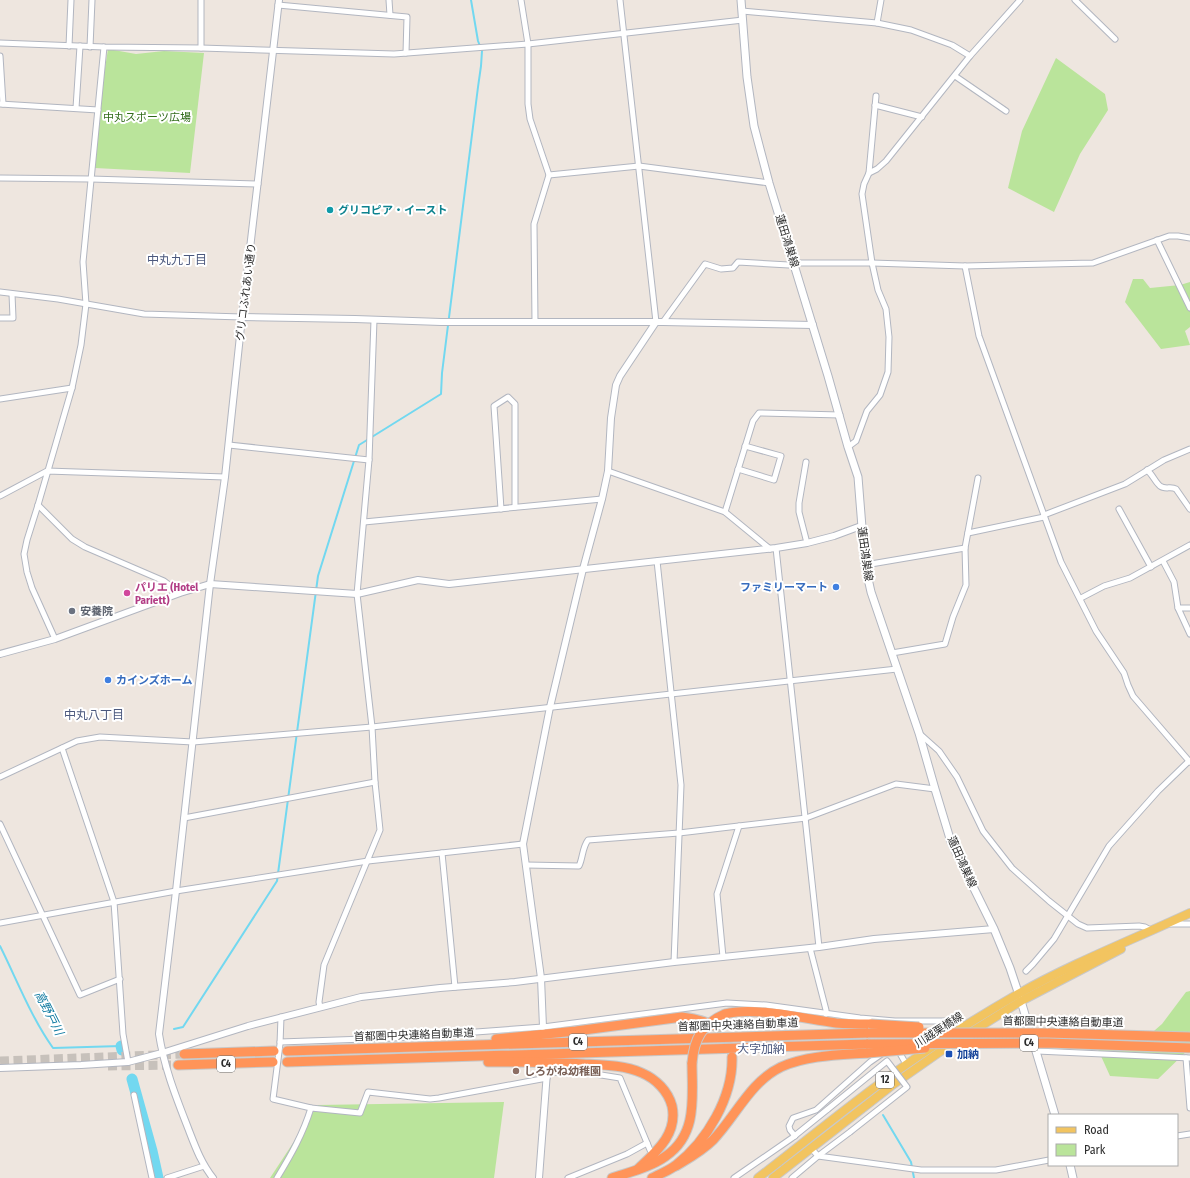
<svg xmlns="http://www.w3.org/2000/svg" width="1190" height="1178" font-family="'Fira Sans Condensed','Noto Sans JP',sans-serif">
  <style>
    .green { fill: #bae49b }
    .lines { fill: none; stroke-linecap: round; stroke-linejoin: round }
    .stream { stroke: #72d8f0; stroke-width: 2 }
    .river { stroke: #72d8f0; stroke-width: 11 }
    .motorway-tunnel { stroke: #c7c1bb; stroke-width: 9; stroke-dasharray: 9 4.5; stroke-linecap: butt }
    .minor-casing { stroke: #b2b6c0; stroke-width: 7 }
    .tertiary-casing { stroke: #b2b6c0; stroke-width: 8 }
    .secondary-casing { stroke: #b2b6c0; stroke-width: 9 }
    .primary-casing { stroke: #c8c8c8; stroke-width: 10 }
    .motorway-casing { stroke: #c8c8c8; stroke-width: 11 }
    .minor { stroke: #fff; stroke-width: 5 }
    .tertiary { stroke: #fff; stroke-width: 6 }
    .secondary { stroke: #fff; stroke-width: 7 }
    .primary { stroke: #f2c460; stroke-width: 8 }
    .motorway { stroke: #ff9459; stroke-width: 9 }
    .minor-bridge-casing { stroke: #b2b6c0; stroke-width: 7; stroke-linecap: butt }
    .motorway-bridge-casing { stroke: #c8c8c8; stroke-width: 11; stroke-linecap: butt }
    .minor-bridge { stroke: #fff; stroke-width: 5 }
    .motorway-bridge { stroke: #ff9459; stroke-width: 9 }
    .culture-dot { fill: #0f9aa8; stroke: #fff; stroke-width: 1.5 }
    .shop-dot { fill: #3f7fe0; stroke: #fff; stroke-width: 1.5 }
    .hotel-dot { fill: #d1479c; stroke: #fff; stroke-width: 1.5 }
    .worship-dot { fill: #6b7280; stroke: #fff; stroke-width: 1.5 }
    .transit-dot { fill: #1a4fb4; stroke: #fff; stroke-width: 1.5 }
    .education-dot { fill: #8d6e63; stroke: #fff; stroke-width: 1.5 }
    .labels { text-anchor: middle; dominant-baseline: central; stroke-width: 4; stroke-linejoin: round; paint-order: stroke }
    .shield { fill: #fff; stroke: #6b6b6b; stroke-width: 1 }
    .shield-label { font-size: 10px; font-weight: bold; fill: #2c2c2c }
    .park-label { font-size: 11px; fill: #316b1a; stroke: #fff }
    .culture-label { font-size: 11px; font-weight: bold; fill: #0d838f; stroke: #fff; text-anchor: start }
    .street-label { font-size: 11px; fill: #2c2c2c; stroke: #fff }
    .hotel-label { font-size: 11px; font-weight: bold; fill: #b23c85; stroke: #fff; text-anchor: start }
    .shop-label { font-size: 11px; font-weight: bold; fill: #366cbe; stroke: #fff; text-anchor: end }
    .worship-label { font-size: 11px; font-weight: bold; fill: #5b616d; stroke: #fff; text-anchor: start }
    .transit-label { font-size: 11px; font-weight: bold; fill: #164399; stroke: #fff; text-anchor: start }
    .education-label { font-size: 11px; font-weight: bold; fill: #785e54; stroke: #fff; text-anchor: start }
    .neighbourhood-label { font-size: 12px; fill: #4c597e; stroke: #fff }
    .water-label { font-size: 12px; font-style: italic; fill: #0d79a0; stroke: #fff }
  </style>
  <rect width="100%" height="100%" fill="#eee6df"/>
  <!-- green -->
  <g class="green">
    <path d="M108,49l28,5 28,-3 40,2 -14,120 -95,-5 3,-55z"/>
    <path d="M1056,58l49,36 3,16 -28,44 -26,58 -46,-24 14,-57z"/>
    <path d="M1133,279h10l7,9 30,-3 10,-3v45l-5,4 5,14 -29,4 -36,-47z"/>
    <path d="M1190,991v57l-32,31 -48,-3 -14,-31 44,-2 22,-19 24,-32z"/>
    <path d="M504,1102l-10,76h-224l48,-73z"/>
  </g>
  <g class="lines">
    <!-- stream -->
    <g class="stream">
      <path d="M0,946c17,34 31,71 53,102l68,-2"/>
      <path d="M174,1029l9,-2 94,-146 41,-305 41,-131 82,-51 1,-21 36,-286 3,-21 1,-15 -4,-10 -7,-41"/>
      <path d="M883,1115l28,47 3,16"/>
    </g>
    <!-- river -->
    <g class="river">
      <path d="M121,1046l1,4"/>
      <path d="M132,1079l20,72 6,27"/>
    </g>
    <!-- motorway-tunnel -->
    <g class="motorway-tunnel">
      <path d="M715,1026l12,13 5,16"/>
      <path d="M0,1061l184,-7"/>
      <path d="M108,1066l70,-1"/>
    </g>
    <!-- minor casing -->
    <g class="minor-casing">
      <g id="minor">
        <path d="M201,0v48"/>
        <path d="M389,0l1,15"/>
        <path d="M521,0l7,44v60l2,15 19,56 -15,49 1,98"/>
        <path d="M620,0l36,322"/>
        <path d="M1075,0l40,39"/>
        <path d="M278,5l129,12 -1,36"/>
        <path d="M742,11l135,12 34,7 41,15 18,11"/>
        <path d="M877,23l4,-23"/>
        <path d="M0,43l104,4 97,1 193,6 134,-10 215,-24"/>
        <path d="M69,46l2,-46"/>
        <path d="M90,47l2,-47"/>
        <path d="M0,56l3,48"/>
        <path d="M955,76l51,35"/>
        <path d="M0,104l98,6"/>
        <path d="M875,105l47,12"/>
        <path d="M76,108l4,-62"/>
        <path d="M869,173l7,-77"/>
        <path d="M549,175l90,-9 130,17"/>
        <path d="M0,178l91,1 167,5"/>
        <path d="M1157,240l33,68"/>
        <path d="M965,266l14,70 82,226 35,69 28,42 4,12 5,11 57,66"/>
        <path d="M0,292l58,7 86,15 98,3"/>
        <path d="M0,318h13l-1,-24"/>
        <path d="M663,322l42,-58 16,5 12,-1 5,-6 51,3 5,-2h78l93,3 128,-3 76,-27h9l12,2"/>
        <path d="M0,399l72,-11"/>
        <path d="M229,445l140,15"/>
        <path d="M848,447l8,-6 11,-30 13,-16 8,-23 1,-35 -3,-28 -8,-19 -6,-27 -10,-69 2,-10 5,-11 8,-4 9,-8 84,-105 50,-56"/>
        <path d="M806,462l-7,41v9l8,31"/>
        <path d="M738,469l36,11 7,-24 -36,-10"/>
        <path d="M1147,470c6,5 8,12 13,16 5,4 11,0 16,3l14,20"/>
        <path d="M608,471l117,41 45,37"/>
        <path d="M0,496l47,-25 178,6"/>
        <path d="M38,505l34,34 13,8 79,34 16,12"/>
        <path d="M501,509l-7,-103 14,-9 7,7v103"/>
        <path d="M1119,509l32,58"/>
        <path d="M725,512l28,-91 6,-8 81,2"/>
        <path d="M1044,515l81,-31 39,-24 26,-11"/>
        <path d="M364,522l238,-23"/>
        <path d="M968,533l76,-16"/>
        <path d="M776,548l43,399"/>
        <path d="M657,561l24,224 -7,177"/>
        <path d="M1163,561l11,21 4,26"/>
        <path d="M865,565l100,-17"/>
        <path d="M1081,598l23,-12 26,-8 60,-33"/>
        <path d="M1190,608h-12l12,26"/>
        <path d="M55,639l-23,-51 -5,-16 -3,-18 3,-14 11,-35 34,-117 9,-43 5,-41 -3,-42 21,-215"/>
        <path d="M892,653l53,-9 8,-27 13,-32 -1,-37 13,-70"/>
        <path d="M920,734l19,17 18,26 26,54 29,37 37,33 29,23 9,4 52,-2 6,1 7,4"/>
        <path d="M62,748l52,154 9,132 5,28"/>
        <path d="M0,777l77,-36 23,-4 93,5 179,-15 525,-58"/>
        <path d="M184,818l191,-36"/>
        <path d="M0,824l80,171 40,-16"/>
        <path d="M442,853l13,134"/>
        <path d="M526,865l53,1c4,-8 3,-18 9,-26l91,-7 127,-15 90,-34 39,5"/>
        <path d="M0,923l176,-32 192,-30 155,-17"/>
        <path d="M1169,924h21"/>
        <path d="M810,948l16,62v4"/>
        <path d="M723,957l-6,-63 22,-68"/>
        <path d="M1026,971l7,-7 21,-25 55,-93 49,-55 31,-30"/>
        <path d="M320,1007l-1,-5 5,-37 56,-135 -5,-48 -3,-55 -15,-133 12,-134 5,-140"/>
        <path d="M281,1017l-1,27 -7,55 38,9"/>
        <path d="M280,1042l114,-4 149,-11 184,-24 39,2 94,13 35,3h62l7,6"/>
        <path d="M898,1050l8,14"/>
        <path d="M1037,1051l153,7"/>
        <path d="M1186,1058l4,50"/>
        <path d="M547,1072l48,2 25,4 30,72"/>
        <path d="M134,1095l18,83"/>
        <path d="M795,1136l-5,-6 -1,-4 4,-8 23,-8 54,-48 13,-9"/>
        <path d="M1177,1136l13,-2"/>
        <path d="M811,1148l7,8 103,14h75l53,-10"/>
        <path d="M167,1178l37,-12"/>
        <path d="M277,1178c14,-23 26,-44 34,-70l49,5 8,-21 62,7 9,-1 108,-20"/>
        <path d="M568,1178l59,-24 20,-11"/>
        <path d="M734,1178l58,-40 36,-29"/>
        <path d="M792,1178l26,-22 32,-24"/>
      </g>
    </g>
    <!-- tertiary casing -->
    <g class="tertiary-casing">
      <g id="tertiary">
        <path d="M242,317l113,2 86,3h222l150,3"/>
        <path d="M0,654l55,-15 125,-46 30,-9 147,10 61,-14 31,4 327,-36 31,-5 27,-7 27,-10"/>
        <path d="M543,1027l-2,-49 -18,-134 27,-137 33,-138 19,-70 6,-28 3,-53 5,-33 4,-9 36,-54"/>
        <path d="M0,1068l81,-3 47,-3 34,-9 86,-27 113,-29 79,-9 75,-6 159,-20 145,-15 55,-8 120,-10"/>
        <path d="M213,1178c-12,-15 -18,-32 -25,-50 -12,-31 -24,-61 -29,-94l17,-143 34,-307 15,-107 17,-160 37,-317"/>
        <path d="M539,1178l8,-106"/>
      </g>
    </g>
    <!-- secondary casing -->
    <g class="secondary-casing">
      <g id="secondary">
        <path d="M741,0l6,77 7,49 15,57 59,193 20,71 10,30 7,88 6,27 48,141 16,56 16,53 43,87 16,39 11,33 34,114"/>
        <path d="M1070,1165l3,13"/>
      </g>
    </g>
    <!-- primary casing -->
    <g class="primary-casing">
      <g id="primary">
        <path d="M758,1178c50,-38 98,-79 149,-114 36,-25 73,-48 111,-70 55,-31 114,-54 172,-81"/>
        <path d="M773,1178l118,-92 50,-35 80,-50 100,-52"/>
      </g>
    </g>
    <!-- motorway casing -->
    <g class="motorway-casing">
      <g id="motorway">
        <path d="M725,1014c29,-8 80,5 111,9 12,1 23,1 35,1"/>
        <path d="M496,1039l80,-8 106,-14c12,1 22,4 33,9"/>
        <path d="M287,1051l581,-18"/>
        <path d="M184,1054l90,-3"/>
        <path d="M287,1062l581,-18"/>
        <path d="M488,1062c32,0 63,0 95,2 20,1 41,1 59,9 14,6 26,18 30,33 6,28 -16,46 -34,63"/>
        <path d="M178,1065l95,-3"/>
        <path d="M676,1166c13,-8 26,-15 37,-26 23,-24 37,-58 68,-73 27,-12 59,-12 87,-14"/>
        <path d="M612,1178c18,-6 39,-11 54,-22 32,-22 26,-59 26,-93"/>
        <path d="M652,1178c7,-4 17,-7 24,-13 31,-24 57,-68 56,-108"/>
      </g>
    </g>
    <!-- minor -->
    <use href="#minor" class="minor"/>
    <!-- tertiary -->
    <use href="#tertiary" class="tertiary"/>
    <!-- secondary -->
    <use href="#secondary" class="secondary"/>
    <!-- primary -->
    <use href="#primary" class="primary"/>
    <!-- motorway -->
    <use href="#motorway" class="motorway"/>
    <!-- minor-bridge casing -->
    <g class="minor-bridge-casing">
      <path id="minor-bridge" d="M828,1109l59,-48 20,26 -57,45"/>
    </g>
    <!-- motorway-bridge casing -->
    <g class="motorway-bridge-casing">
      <g id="motorway-bridge">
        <path d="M871,1024l48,3"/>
        <path d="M868,1033h179l143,4"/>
        <path d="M868,1044l180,-1 142,5"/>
        <path d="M868,1053l57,-5"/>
        <path d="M692,1063c2,-24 10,-39 33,-49"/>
      </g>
    </g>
    <!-- minor-bridge -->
    <use href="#minor-bridge" class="minor-bridge"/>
    <!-- motorway-bridge -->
    <use href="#motorway-bridge" class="motorway-bridge"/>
  </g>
  <!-- markers -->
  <circle class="culture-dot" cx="330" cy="210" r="4"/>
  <g class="shop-dot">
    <circle cx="836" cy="587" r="4"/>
    <circle cx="108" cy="680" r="4"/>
  </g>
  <circle class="hotel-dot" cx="127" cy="593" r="4"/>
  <circle class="worship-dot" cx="72" cy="611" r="4"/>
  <rect class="transit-dot" x="945" y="1050" width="8" height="8" rx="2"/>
  <circle class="education-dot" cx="516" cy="1071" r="4"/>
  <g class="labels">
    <!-- shield labels -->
    <g class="shield">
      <rect x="569" y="1034" width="18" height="16" rx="3"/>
      <rect x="1020" y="1035" width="18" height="16" rx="3"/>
      <rect x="217" y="1056" width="18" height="16" rx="3"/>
      <rect x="876" y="1072" width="18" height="16" rx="3"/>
    </g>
    <g class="shield-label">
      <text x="578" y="1042">C4</text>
      <text x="1029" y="1043">C4</text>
      <text x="226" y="1064">C4</text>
      <text x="885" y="1080">12</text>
    </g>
    <!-- park labels -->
    <g class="park-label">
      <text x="147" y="117">中丸スポーツ広場</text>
    </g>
    <!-- culture labels -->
    <g class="culture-label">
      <text x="338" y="210">グリコピア・イースト</text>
    </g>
    <!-- street labels -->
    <g class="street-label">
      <text transform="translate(787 241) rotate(73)">蓮田鴻巣線</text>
      <text transform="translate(246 292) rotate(-83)">グリコふれあい通り</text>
      <text transform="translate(865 554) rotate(82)">蓮田鴻巣線</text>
      <text transform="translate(962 862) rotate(66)">蓮田鴻巣線</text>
      <text transform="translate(1063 1022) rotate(1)">首都圏中央連絡自動車道</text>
      <text transform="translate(738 1025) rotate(-2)">首都圏中央連絡自動車道</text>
      <text transform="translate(939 1030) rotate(-33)">川越栗橋線</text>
      <text transform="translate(414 1035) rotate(-2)">首都圏中央連絡自動車道</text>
    </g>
    <!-- hotel labels -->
    <g class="hotel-label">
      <text x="135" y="587">パリエ (Hotel<tspan x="135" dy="13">Pariett)</tspan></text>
    </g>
    <!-- shop labels -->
    <g class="shop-label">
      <text x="828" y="587">ファミリーマート</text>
      <text x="116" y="680" text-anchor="start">カインズホーム</text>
    </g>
    <!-- worship labels -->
    <g class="worship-label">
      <text x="80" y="611">安養院</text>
    </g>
    <!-- transit labels -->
    <g class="transit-label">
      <text x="957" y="1054">加納</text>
    </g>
    <!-- education labels -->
    <g class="education-label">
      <text x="524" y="1071">しろがね幼稚園</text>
    </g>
    <!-- neighbourhood labels -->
    <g class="neighbourhood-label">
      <text x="177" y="260">中丸九丁目</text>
      <text x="94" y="715">中丸八丁目</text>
      <text x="761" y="1049">大字加納</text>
    </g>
    <!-- water labels -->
    <g class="water-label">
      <text transform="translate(49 1013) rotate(63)">高野戸川</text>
    </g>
  </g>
  <!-- legend -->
  <rect x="1048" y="1114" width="130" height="52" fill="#ffffff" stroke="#ababab"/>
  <rect x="1056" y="1127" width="20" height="6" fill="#f2c460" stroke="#ababab"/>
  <text x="1084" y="1134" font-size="12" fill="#2c2c2c">Road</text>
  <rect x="1056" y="1144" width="20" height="12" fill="#bae49b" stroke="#ababab"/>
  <text x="1084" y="1154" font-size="12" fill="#2c2c2c">Park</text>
</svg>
